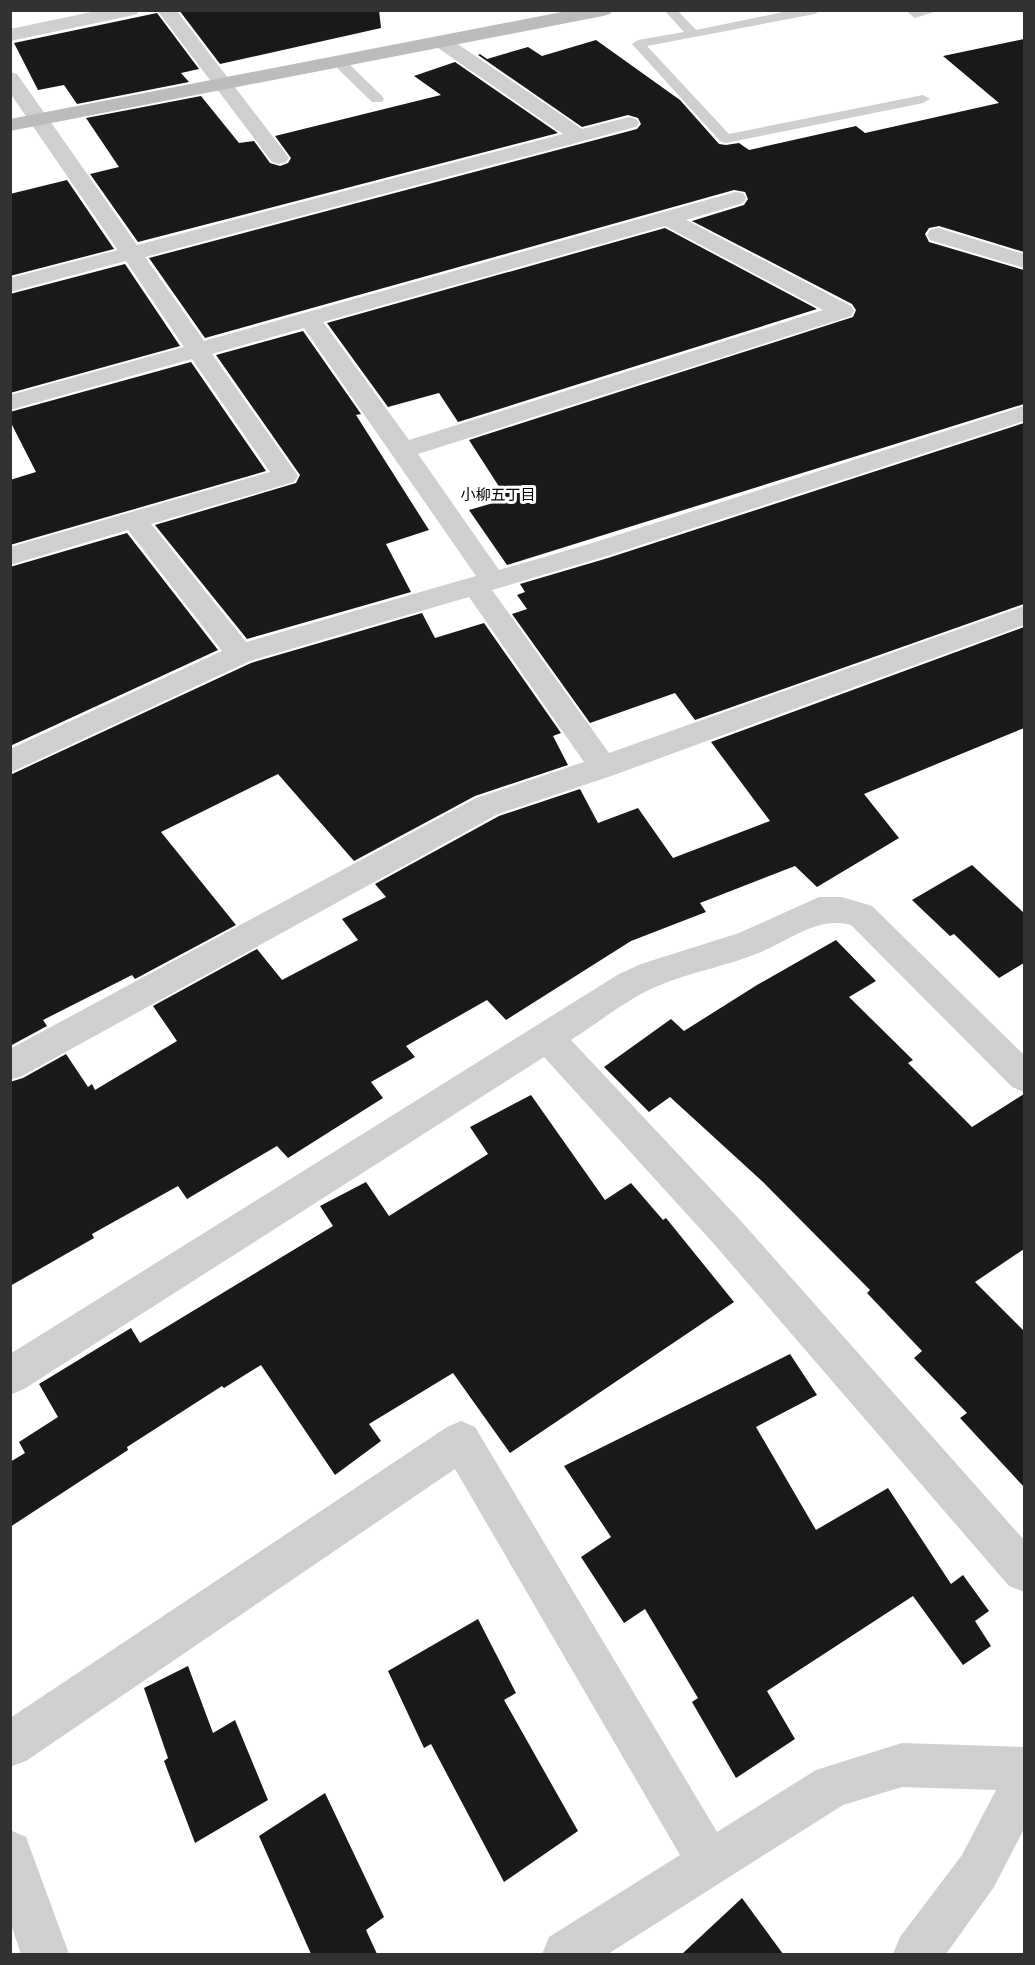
<svg xmlns="http://www.w3.org/2000/svg" width="1035" height="1965" font-family="'DejaVu Sans','Noto Sans JP',sans-serif">
  <style>
    .building { fill: #191919 }
    .lines { fill: none; stroke-linecap: round; stroke-linejoin: round }
    .lane { fill: #cfcfcf; fill-rule: evenodd }
    .street { fill: #cfcfcf; fill-rule: evenodd }
    .secondary { fill: #bcbcbc; fill-rule: evenodd }
    .labels { text-anchor: middle; dominant-baseline: central; stroke-width: 6; stroke-linejoin: round; paint-order: stroke }
    .far-neighbourhood-label { font-size: 15px; fill: #000; stroke: #fff }
  </style>
  <rect width="100%" height="100%" fill="#fff"/>
  <!-- building -->
  <g class="building">
    <path d="M179,10h200l2,18 -161,36z"/>
    <path d="M157,13l42,56 -18,4 8,9 -112,22 -13,-19 -26,5 -24,-47z"/>
    <path d="M1024,39v213l-85,-26 -10,2 -4,6 4,8 95,28v134l-517,161 -38,-55 38,-11 -38,-59 384,-123 3,-7 -4,-6 -160,-83 52,-16 4,-6 -3,-7 -11,-2 -529,148 -56,-80 488,-129 4,-5 -3,-6 -10,-3 -46,12 -104,-72 2,-1 7,5 41,-12 14,9 54,-16 84,60 39,44 7,1 13,-2 10,7 107,-24 9,7 134,-30 -56,-47z"/>
    <path d="M455,62l103,71 -420,109 -48,-68 29,-7 -33,-49 115,-22 38,47 15,-2 16,22 10,3 8,-3 3,-5 -16,-22 166,-41 -27,-19z"/>
    <path d="M67,180l47,69 -104,27v-82z"/>
    <path d="M665,228l152,81 -359,113 -19,-29 -51,14 -61,-84z"/>
    <path d="M125,264l55,82 -170,47v-99z"/>
    <path d="M303,331l58,83 -5,1 73,115 -43,14 25,48 -164,47 -92,-114 141,-42 4,-8 -84,-120z"/>
    <path d="M191,362l75,109 -256,74v-65l26,-8 -26,-51v-9z"/>
    <path d="M1024,423v181l-329,116 -20,-27 -85,30 -78,-109 15,-5 -10,-14 8,-3 -5,-8 88,-26z"/>
    <path d="M127,533l91,117 -208,96v-179z"/>
    <path d="M422,613l13,25 49,-15 77,110 -8,3 15,29 -93,31 -121,65 -76,-87 -117,58 75,93 -101,54 -3,-4 -89,45 4,6 -37,20v-271l241,-112z"/>
    <path d="M1024,627v101l-160,66 35,44 -82,49 -22,-21 -95,37 6,9 -75,29 -125,79 -19,-20 -81,46 9,11 -44,25 12,16 -95,60 -11,-12 -90,53 -9,-13 -86,48 2,4 -84,48v-204l13,-4 43,-24 22,33 4,-3 3,6 82,-49 -24,-35 104,-57 25,31 76,-40 -16,-21 44,-22 -11,-13 124,-68 81,-27 18,34 40,-15 35,50 97,-37 -59,-79z"/>
    <path d="M972,865l52,48v50l-25,15 -45,-44 -4,2 -38,-36z"/>
    <path d="M836,940l40,41 -27,16 64,63 -5,3 64,64 52,-33v155l-49,33 49,49v156l-64,-69 7,-5 -53,-55 8,-7 -55,-58 3,-3 -107,-108 -93,-85 -21,15 -45,-45 67,-48 13,12 73,-46z"/>
    <path d="M531,1095l74,105 26,-17 32,37 3,-2 68,84 -224,151 -57,-80 -84,51 12,17 -46,34 -74,-110 -37,23 -2,-2 -95,61 1,3 -118,77v-65l15,-9 -6,-11 39,-25 -19,-33 92,-56 9,15 193,-117 -13,-20 46,-24 23,34 99,-62 -18,-27z"/>
    <path d="M790,1354l27,41 -61,32 60,103 72,-42 63,96 12,-9 26,36 -14,10 16,25 -28,19 -50,-69 -146,95 28,48 -59,39 -44,-76 6,-4 -53,-89 -21,14 -43,-66 30,-20 -47,-71z"/>
    <path d="M478,1619l38,74 -12,7 74,131 -74,51 -73,-138 -7,4 -36,-77z"/>
    <path d="M188,1666l25,67 22,-13 33,80 -73,43 -31,-82 4,-3 -24,-70z"/>
    <path d="M325,1793l59,124 -18,13 11,24h-66l-52,-118z"/>
    <path d="M742,1898l41,56h-101z"/>
  </g>
  <g class="lines">
    <!-- lane -->
    <g class="lane">
      <path d="M664,10h13l19,20 97,-20h28l-6,4 -168,32 82,88 194,-39 7,4 -7,4 -197,40 -5,-1 -89,-98 6,-4 46,-8z"/>
      <path d="M905,10h35l-25,8z"/>
      <path d="M339,58l5,1 38,37 2,3 -2,3h-10l-38,-37 -2,-3 2,-3z"/>
    </g>
    <!-- street -->
    <g class="street">
      <path d="M101,10h38l-2,4 -7,2 -120,25v-12z"/>
      <path d="M157,10h19l110,144 3,4 -3,4 -7,2 -7,-2z"/>
      <path d="M442,36l7,2 133,91 47,-12 7,2 3,4 -3,4 -491,130 59,84 531,-149 8,1 3,5 -3,5 -57,17 165,86 3,5 -3,5 -433,138 81,116 90,-26 435,-138v15l-417,135 -115,34 117,163 415,-147v19l-410,150 -116,39 -476,262 -12,4v-31l466,-251 108,-36 -115,-165 -219,64 -240,112v-24l212,-98 -94,-121 -118,35v-18l260,-75 -78,-113 -182,51v-15l174,-48 -58,-86 -116,31v-14l108,-28 -108,-157v-21l7,2 120,171 426,-111 -128,-88 -2,-4 2,-4zM665,226l158,84 -414,130 -86,-118zM304,328l172,248 -230,66 -95,-118 143,-42 4,-6 -86,-122z"/>
      <path d="M938,228l86,26v14l-94,-28 -3,-5 3,-5z"/>
      <path d="M819,897h23l30,9 152,149v37l-12,-5 -161,-162c-33,-9 -61,15 -90,27 -31,13 -65,19 -96,31 -33,12 -64,38 -94,57l169,180 284,320v52l-15,-6 -295,-342 -170,-187 -520,332 -14,6v-41l609,-380 22,-10 98,-31z"/>
      <path d="M461,1421l14,6 242,405 99,-62 86,-27 122,4v82l-30,58 -48,67h-53l7,-17 62,-82 34,-65 -94,-3 -59,18 -235,149h-66l7,-17 131,-82 -225,-386 -429,292 -16,6v-49l437,-291z"/>
      <path d="M10,1830l16,7 43,117h-48l-11,-32z"/>
    </g>
    <!-- secondary -->
    <path class="secondary" d="M572,10h40l-2,4 -7,2 -593,115v-12z"/>
  </g>
  <g class="labels">
    <!-- far-neighbourhood labels -->
    <g class="far-neighbourhood-label">
      <text x="498" y="495">小柳五丁目</text>
    </g>
  </g>
  <!-- border -->
  <rect width="1035" height="1965" fill="none" stroke="#323232" stroke-width="24"/>
</svg>
